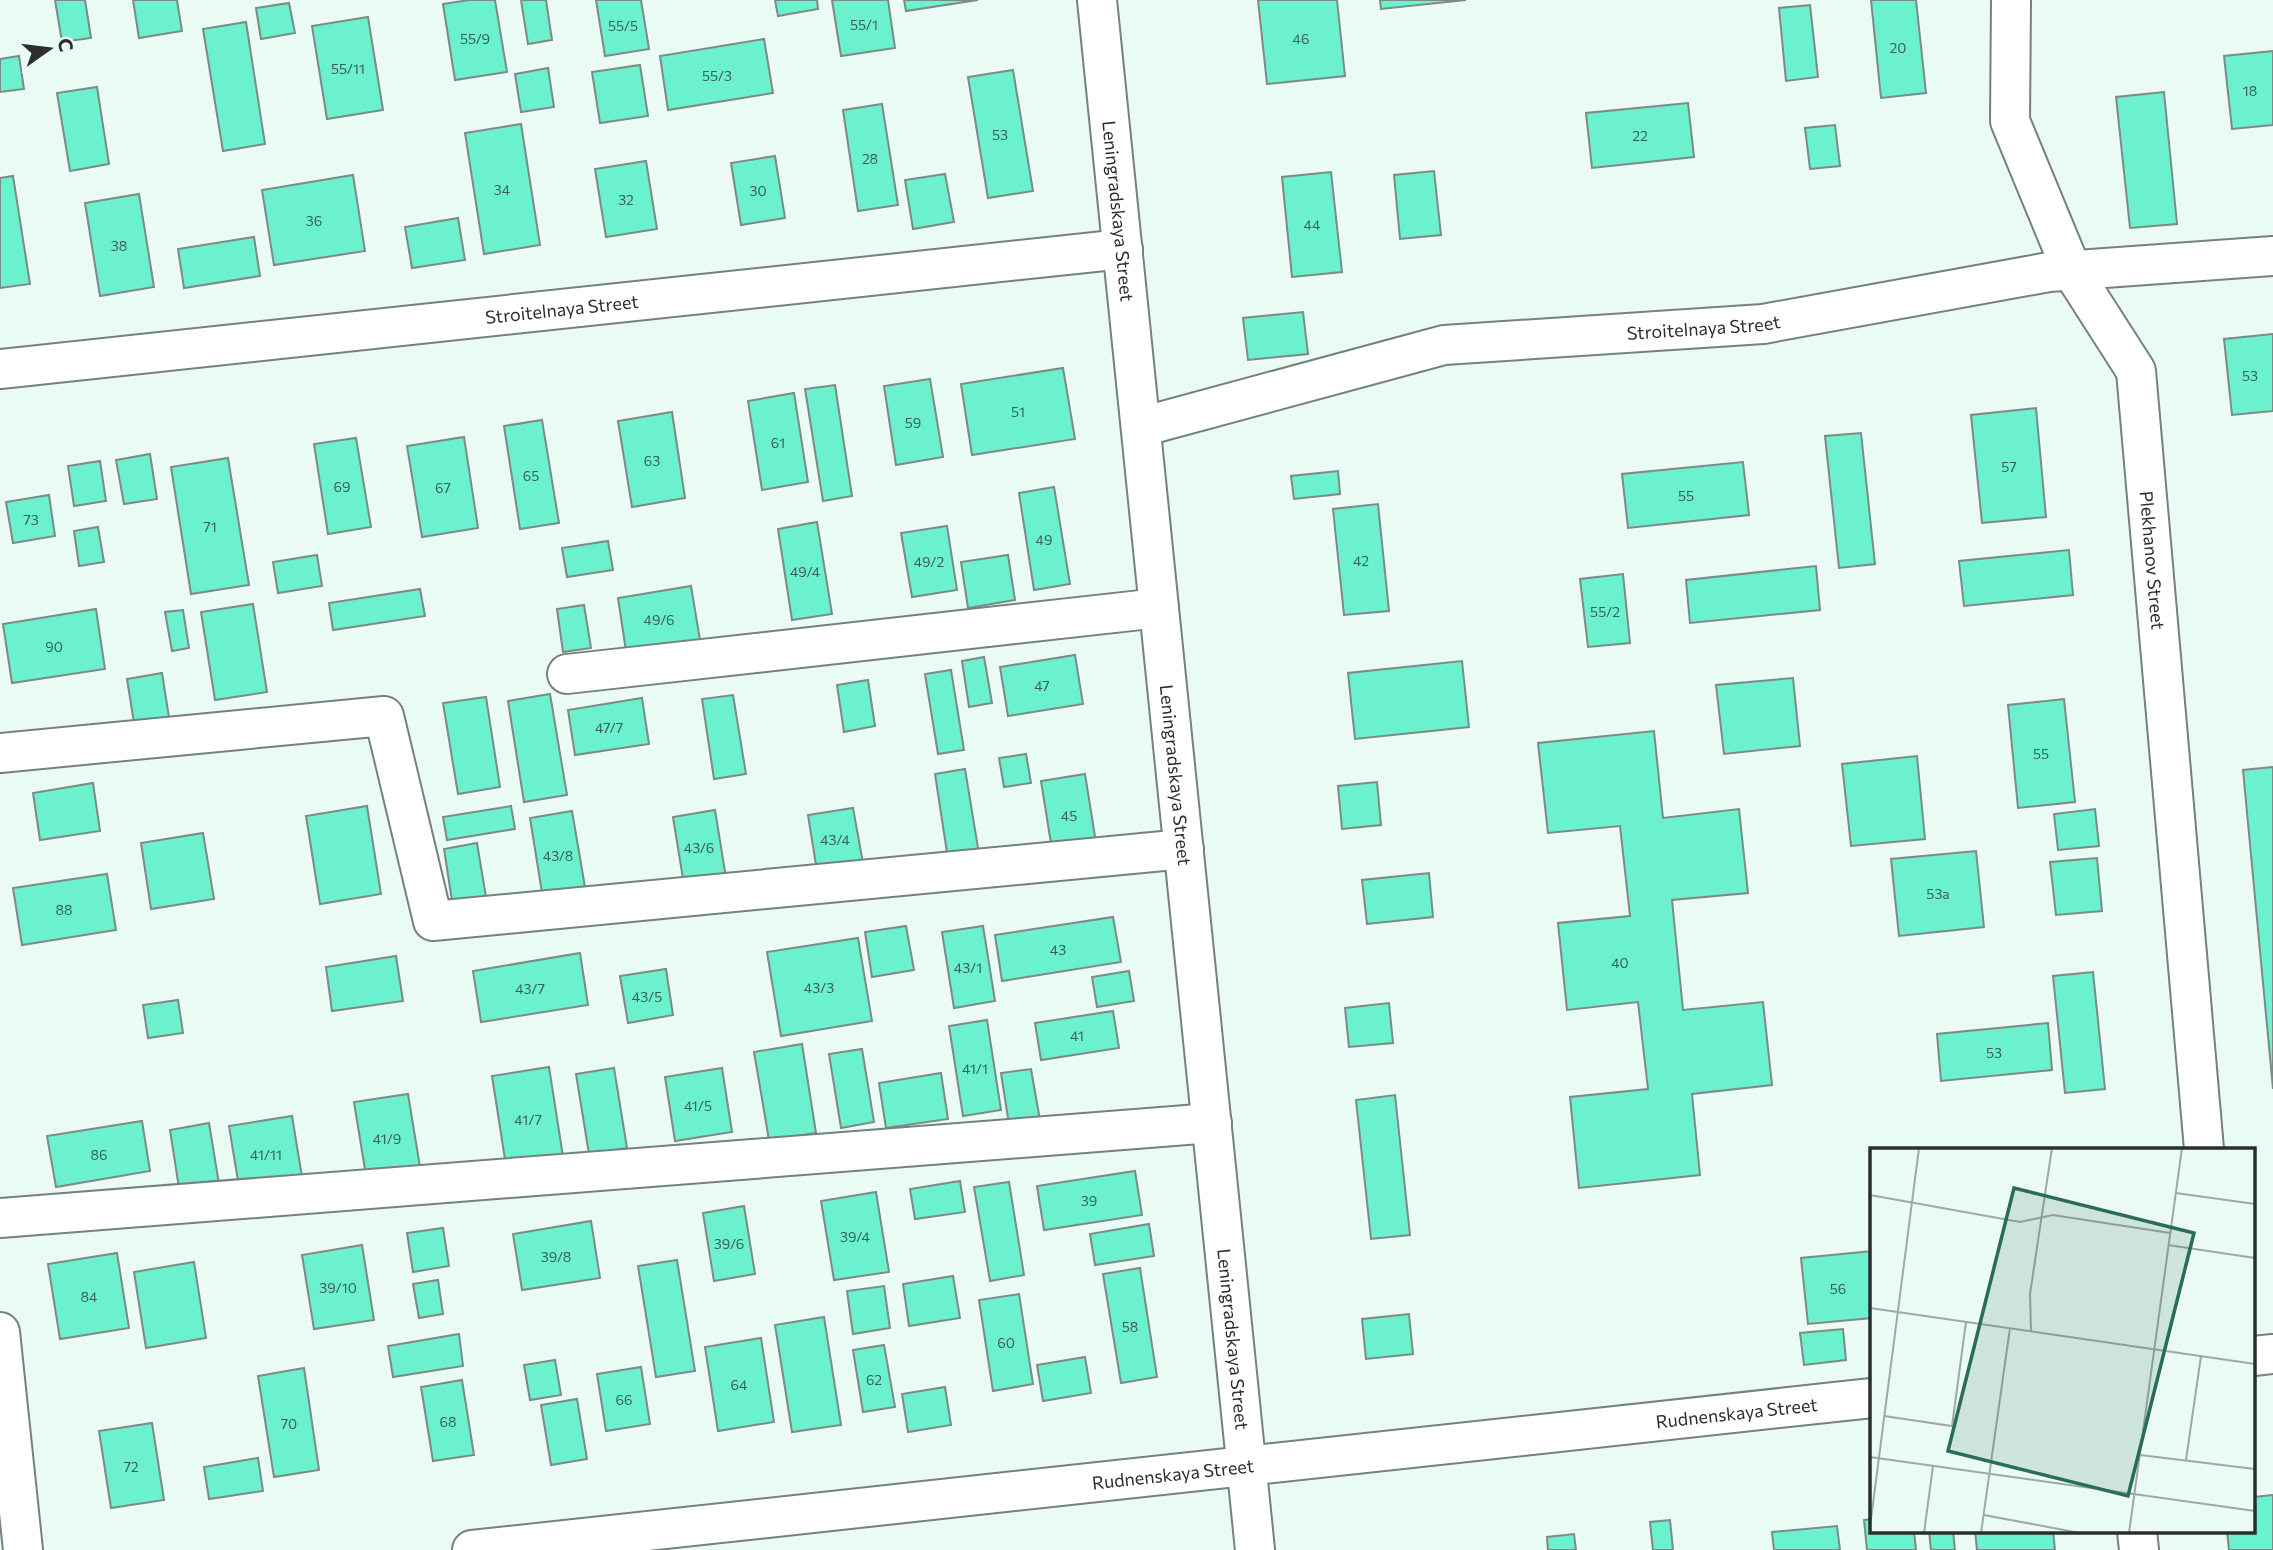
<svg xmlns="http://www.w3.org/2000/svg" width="2273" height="1550" font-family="Commissioner,sans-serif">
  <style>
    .building { fill: #6bf1ce; stroke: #7d8b87; stroke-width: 2 }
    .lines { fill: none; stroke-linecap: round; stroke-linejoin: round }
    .minor-casing { stroke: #74827d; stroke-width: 42 }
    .minor { stroke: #fff; stroke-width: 38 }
    .labels { text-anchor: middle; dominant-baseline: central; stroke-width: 5; stroke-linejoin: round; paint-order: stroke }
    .number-label { font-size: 14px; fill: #3a6056 }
    .street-label { font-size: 18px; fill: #2a2f2e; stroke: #eafaf5 }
    .inset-road { fill: none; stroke: #9da9a5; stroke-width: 2 }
    .view { fill: #2a6b5a; fill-opacity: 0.15; stroke: #2a6b5a; stroke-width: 3.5 }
    .inset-edge { fill: none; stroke: #2a2f2e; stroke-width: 3.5 }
  </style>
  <rect width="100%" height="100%" fill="#eafaf5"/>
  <!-- building -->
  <g class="building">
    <path d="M55,0h30l6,38 -29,4z"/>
    <path d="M133,0h44l5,31 -43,7z"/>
    <path d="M469,0h26l12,72 -52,8 -12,-76z"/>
    <path d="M521,0h25l6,40 -24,4z"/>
    <path d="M596,0h45l8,49 -44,7z"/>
    <path d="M775,0h42l1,9 -40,7z"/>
    <path d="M832,0h56l7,48 -54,8z"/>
    <path d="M904,0h74l-72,11z"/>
    <path d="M1258,0h79l8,76 -78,8z"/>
    <path d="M1380,0h86l-85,9z"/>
    <path d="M1871,0h45l10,93 -45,5z"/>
    <path d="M289,3l6,30 -34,6 -5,-31z"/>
    <path d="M1810,5l8,72 -32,4 -7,-73z"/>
    <path d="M368,17l15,93 -56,9 -15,-93z"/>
    <path d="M246,22l19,122 -42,7 -20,-122z"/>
    <path d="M764,39l9,54 -105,17 -8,-54z"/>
    <path d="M2273,51v74l-41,4 -8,-73z"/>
    <path d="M19,56l5,33 -24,3v-33z"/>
    <path d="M640,65l8,51 -48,7 -8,-51z"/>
    <path d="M548,68l6,39 -33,5 -6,-38z"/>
    <path d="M1013,70l20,121 -45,7 -20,-121z"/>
    <path d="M97,87l12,77 -39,7 -13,-78z"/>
    <path d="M2164,92l13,132 -47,4 -14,-131z"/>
    <path d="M1688,103l6,54 -102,11 -6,-55z"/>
    <path d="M882,104l16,101 -40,6 -15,-101z"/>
    <path d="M521,124l19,121 -56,9 -19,-121z"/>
    <path d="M1835,125l5,41 -30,3 -5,-41z"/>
    <path d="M775,156l10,62 -44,7 -10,-62z"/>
    <path d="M646,161l11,68 -51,8 -11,-68z"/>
    <path d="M1434,171l7,64 -41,4 -6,-64z"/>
    <path d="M1331,172l11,100 -50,5 -10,-100z"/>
    <path d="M945,174l9,48 -41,7 -8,-49z"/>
    <path d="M353,175l12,76 -91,14 -12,-75z"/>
    <path d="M13,176l17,108 -30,4v-110z"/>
    <path d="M139,194l15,93 -54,9 -15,-93z"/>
    <path d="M458,218l7,42 -53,8 -7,-41z"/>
    <path d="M254,237l6,39 -76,12 -6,-39z"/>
    <path d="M1303,312l5,42 -60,6 -5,-42z"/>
    <path d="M2273,334v77l-41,4 -8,-76z"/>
    <path d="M1063,368l12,71 -103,16 -11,-71z"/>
    <path d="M930,379l13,78 -47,8 -12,-79z"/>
    <path d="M835,385l17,111 -29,5 -18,-112z"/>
    <path d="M794,393l14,89 -46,8 -14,-89z"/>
    <path d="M2036,408l10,109 -64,6 -11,-108z"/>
    <path d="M672,412l13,86 -53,9 -14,-86z"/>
    <path d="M542,420l17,103 -39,6 -16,-103z"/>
    <path d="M1861,433l14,131 -36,4 -14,-132z"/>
    <path d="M464,437l14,91 -56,9 -15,-91z"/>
    <path d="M356,438l15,89 -43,7 -14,-90z"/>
    <path d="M150,454l7,45 -33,5 -8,-44z"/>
    <path d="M228,458l21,127 -58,9 -20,-127z"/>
    <path d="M100,461l6,40 -32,5 -6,-40z"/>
    <path d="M1743,462l6,53 -121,13 -6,-54z"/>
    <path d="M1338,471l2,23 -46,5 -3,-23z"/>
    <path d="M1054,487l16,97 -36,6 -15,-97z"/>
    <path d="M49,495l6,41 -42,7 -7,-41z"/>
    <path d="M1378,504l11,107 -45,4 -11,-106z"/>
    <path d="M817,522l15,92 -40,6 -14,-91z"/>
    <path d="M947,526l10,64 -45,7 -11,-64z"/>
    <path d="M98,527l6,35 -25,4 -5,-35z"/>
    <path d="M608,541l5,29 -46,7 -5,-29z"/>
    <path d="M2069,550l4,45 -109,11 -5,-45z"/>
    <path d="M317,555l5,31 -44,7 -5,-31z"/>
    <path d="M1008,555l7,45 -47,8 -7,-46z"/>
    <path d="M1816,566l4,44 -130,13 -4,-43z"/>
    <path d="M1623,574l7,69 -42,4 -8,-68z"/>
    <path d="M691,586l9,54 -74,11 -8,-53z"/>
    <path d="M420,589l5,27 -92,14 -4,-27z"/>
    <path d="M253,604l14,88 -52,8 -14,-88z"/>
    <path d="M584,605l7,43 -28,4 -6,-43z"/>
    <path d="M96,609l9,60 -93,14 -9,-59z"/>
    <path d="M183,610l6,38 -17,3 -7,-39z"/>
    <path d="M1075,655l8,49 -75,12 -8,-49z"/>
    <path d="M984,657l8,46 -23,4 -7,-46z"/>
    <path d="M1462,661l7,66 -114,12 -7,-66z"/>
    <path d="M951,670l13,80 -26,4 -13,-80z"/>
    <path d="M162,673l8,51 -35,5 -8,-50z"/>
    <path d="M1793,678l7,68 -76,8 -8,-69z"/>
    <path d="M868,680l7,46 -31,6 -7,-47z"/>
    <path d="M550,694l17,101 -43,7 -16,-101z"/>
    <path d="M733,695l13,79 -32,5 -12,-80z"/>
    <path d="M486,697l14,90 -42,7 -15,-91z"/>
    <path d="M642,698l7,46 -74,11 -7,-45z"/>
    <path d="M2064,699l11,103 -57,6 -10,-103z"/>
    <path d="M1654,731l9,87 76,-9 9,84 -76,7 11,110 80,-8 9,83 -80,9 8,81 -121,13 -9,-91 78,-8 -10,-87 -71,8 -9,-87 72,-7 -10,-90 -72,7 -10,-90z"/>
    <path d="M1026,754l5,29 -27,4 -5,-29z"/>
    <path d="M1917,756l8,83 -74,7 -9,-82z"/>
    <path d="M2273,767v322l-30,-319z"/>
    <path d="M965,769l14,85 -31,5 -13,-85z"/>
    <path d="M1085,774l12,75 -44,7 -12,-75z"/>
    <path d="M1377,782l4,43 -39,4 -4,-43z"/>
    <path d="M93,783l7,48 -60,9 -7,-47z"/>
    <path d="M367,806l14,88 -61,10 -14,-88z"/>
    <path d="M511,806l4,23 -68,11 -4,-23z"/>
    <path d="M853,808l10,55 -46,8 -9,-56z"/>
    <path d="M2095,809l4,37 -41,4 -4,-36z"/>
    <path d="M715,810l11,68 -42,7 -11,-68z"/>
    <path d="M572,811l14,82 -43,6 -13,-81z"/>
    <path d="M203,833l11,66 -63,10 -10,-66z"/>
    <path d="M477,843l11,66 -34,5 -10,-65z"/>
    <path d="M1976,851l8,76 -85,9 -8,-77z"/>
    <path d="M2097,858l5,53 -46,4 -6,-53z"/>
    <path d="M1429,873l4,44 -66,7 -5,-44z"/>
    <path d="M107,874l9,56 -94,15 -9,-57z"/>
    <path d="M1113,917l8,45 -119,19 -7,-46z"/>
    <path d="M906,926l8,44 -42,7 -7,-45z"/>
    <path d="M983,926l12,75 -41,7 -12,-76z"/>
    <path d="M858,938l14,83 -91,15 -14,-84z"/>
    <path d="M580,953l8,52 -107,17 -8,-51z"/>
    <path d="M396,956l7,45 -71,10 -6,-44z"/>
    <path d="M666,969l7,46 -45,8 -8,-47z"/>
    <path d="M1129,971l5,30 -37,6 -5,-30z"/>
    <path d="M2093,972l12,117 -40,4 -12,-117z"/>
    <path d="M178,1000l5,33 -35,5 -5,-33z"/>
    <path d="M1389,1003l4,40 -44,4 -4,-39z"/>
    <path d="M1113,1011l6,37 -78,12 -6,-37z"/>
    <path d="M987,1020l14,90 -38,6 -14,-90z"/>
    <path d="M2048,1023l4,47 -111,11 -4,-47z"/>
    <path d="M802,1044l14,89 -47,7 -15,-88z"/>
    <path d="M862,1049l12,73 -33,6 -12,-74z"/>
    <path d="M549,1067l15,96 -57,9 -15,-96z"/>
    <path d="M614,1068l13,80 -38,6 -13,-80z"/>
    <path d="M722,1068l10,64 -57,9 -10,-64z"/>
    <path d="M1031,1069l10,57 -31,5 -9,-58z"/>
    <path d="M941,1073l7,46 -62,9 -7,-45z"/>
    <path d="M408,1094l13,79 -54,9 -13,-80z"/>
    <path d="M1395,1095l15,140 -39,4 -15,-139z"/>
    <path d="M292,1116l11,67 -63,10 -11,-67z"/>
    <path d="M142,1121l8,50 -94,16 -9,-51z"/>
    <path d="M209,1123l12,73 -40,5 -11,-71z"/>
    <path d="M1135,1171l7,44 -98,15 -7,-44z"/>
    <path d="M960,1181l5,31 -50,7 -5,-30z"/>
    <path d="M1009,1182l15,93 -34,6 -16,-94z"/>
    <path d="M876,1192l13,80 -55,8 -13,-79z"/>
    <path d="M744,1206l11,68 -41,7 -11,-68z"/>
    <path d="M591,1221l9,57 -78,12 -9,-56z"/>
    <path d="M1149,1224l5,32 -59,9 -5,-31z"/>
    <path d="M443,1228l6,38 -36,6 -6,-39z"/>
    <path d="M362,1245l12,75 -60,9 -12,-74z"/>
    <path d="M1872,1251v67l-64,6 -7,-66z"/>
    <path d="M117,1253l12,75 -69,11 -12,-75z"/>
    <path d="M677,1260l18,111 -39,6 -18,-111z"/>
    <path d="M194,1262l12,76 -60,10 -12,-76z"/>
    <path d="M1140,1268l17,109 -36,6 -18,-109z"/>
    <path d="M953,1276l7,42 -51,8 -6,-42z"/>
    <path d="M438,1280l5,34 -24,4 -6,-34z"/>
    <path d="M884,1286l6,42 -37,6 -6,-43z"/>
    <path d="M1019,1294l14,90 -40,7 -14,-91z"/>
    <path d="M1409,1314l4,40 -47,5 -4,-40z"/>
    <path d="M824,1317l17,108 -49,7 -17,-107z"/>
    <path d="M1843,1329l3,31 -42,5 -4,-32z"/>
    <path d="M459,1334l4,32 -70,11 -5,-31z"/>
    <path d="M761,1338l13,84 -56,9 -13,-84z"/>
    <path d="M884,1345l11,62 -32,5 -10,-62z"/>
    <path d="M1085,1357l6,36 -48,8 -6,-36z"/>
    <path d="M555,1360l6,35 -31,5 -6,-35z"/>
    <path d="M641,1367l9,57 -44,7 -9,-57z"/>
    <path d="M304,1368l15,102 -45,7 -16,-101z"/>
    <path d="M462,1380l12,75 -41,6 -12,-74z"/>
    <path d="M945,1387l6,38 -43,7 -6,-38z"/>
    <path d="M577,1399l10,60 -36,6 -10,-60z"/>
    <path d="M152,1423l12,77 -53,8 -12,-77z"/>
    <path d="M258,1458l5,33 -54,8 -5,-32z"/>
    <path d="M2273,1495v55h-44l-2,-19h27v-34z"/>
    <path d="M1872,1519v12h42l2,19h-49l-3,-30z"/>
    <path d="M1670,1520l3,30h-20l-3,-28z"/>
    <path d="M1837,1526l3,24h-66l-2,-18z"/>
    <path d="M1929,1531h24l2,19h-24z"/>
    <path d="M1975,1531h78l2,19h-78z"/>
    <path d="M1574,1534l2,16h-28l-1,-13z"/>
  </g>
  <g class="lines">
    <!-- minor casing -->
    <g class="minor-casing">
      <g id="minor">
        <path id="s1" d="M1097,0l158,1550"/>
        <path id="s2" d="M2011,0l-1,121 62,150 64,100 68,778"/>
        <path id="s3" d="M0,369l1123,-120"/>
        <path id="s4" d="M1141,427l303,-82 319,-21 286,-52 224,-16"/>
        <path d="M567,674l592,-66"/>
        <path d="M0,753l384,-37 49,205 751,-72"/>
        <path d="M0,1218l1212,-95"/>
        <path d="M0,1332l23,218"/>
        <path d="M2254,1356l19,-2"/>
        <path d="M2137,1531l2,19"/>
        <path id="s5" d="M472,1550l1400,-152"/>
      </g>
    </g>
    <!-- minor -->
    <use href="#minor" class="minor"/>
  </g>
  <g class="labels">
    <!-- number labels -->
    <g class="number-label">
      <text x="864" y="24">55/1</text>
      <text x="623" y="25">55/5</text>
      <text x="475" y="38">55/9</text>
      <text x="1301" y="38">46</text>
      <text x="1898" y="47">20</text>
      <text x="348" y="68">55/11</text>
      <text x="717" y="75">55/3</text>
      <text x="2250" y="90">18</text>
      <text x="1000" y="134">53</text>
      <text x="1640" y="135">22</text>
      <text x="870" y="158">28</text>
      <text x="502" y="189">34</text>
      <text x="758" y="190">30</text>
      <text x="626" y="199">32</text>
      <text x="314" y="220">36</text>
      <text x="1312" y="224">44</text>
      <text x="119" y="245">38</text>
      <text x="2250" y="375">53</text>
      <text x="1018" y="411">51</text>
      <text x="913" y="422">59</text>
      <text x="778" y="442">61</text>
      <text x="652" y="460">63</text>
      <text x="2009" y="466">57</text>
      <text x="531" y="475">65</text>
      <text x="342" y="486">69</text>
      <text x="443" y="487">67</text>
      <text x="1686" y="495">55</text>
      <text x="31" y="519">73</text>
      <text x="210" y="526">71</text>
      <text x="1044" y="539">49</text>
      <text x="1361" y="560">42</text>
      <text x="929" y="561">49/2</text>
      <text x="805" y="571">49/4</text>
      <text x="1605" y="611">55/2</text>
      <text x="659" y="619">49/6</text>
      <text x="54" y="646">90</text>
      <text x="1042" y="685">47</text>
      <text x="609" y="727">47/7</text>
      <text x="2041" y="753">55</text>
      <text x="1069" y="815">45</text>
      <text x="835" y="839">43/4</text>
      <text x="699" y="847">43/6</text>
      <text x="558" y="855">43/8</text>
      <text x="1938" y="893">53а</text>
      <text x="64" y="909">88</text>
      <text x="1058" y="949">43</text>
      <text x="1620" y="962">40</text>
      <text x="968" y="967">43/1</text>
      <text x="819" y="987">43/3</text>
      <text x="530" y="988">43/7</text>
      <text x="647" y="996">43/5</text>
      <text x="1077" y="1035">41</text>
      <text x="1994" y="1052">53</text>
      <text x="975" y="1068">41/1</text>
      <text x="698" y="1105">41/5</text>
      <text x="528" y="1119">41/7</text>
      <text x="387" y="1138">41/9</text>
      <text x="99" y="1154">86</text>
      <text x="266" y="1154">41/11</text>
      <text x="1089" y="1200">39</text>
      <text x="855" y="1236">39/4</text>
      <text x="729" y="1243">39/6</text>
      <text x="556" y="1256">39/8</text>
      <text x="338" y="1287">39/10</text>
      <text x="1838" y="1288">56</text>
      <text x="89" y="1296">84</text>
      <text x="1130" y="1326">58</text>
      <text x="1006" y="1342">60</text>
      <text x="874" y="1379">62</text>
      <text x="739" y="1384">64</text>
      <text x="624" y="1399">66</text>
      <text x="448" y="1421">68</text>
      <text x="289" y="1423">70</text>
      <text x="131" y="1466">72</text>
    </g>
    <!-- street labels -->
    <g class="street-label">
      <text stroke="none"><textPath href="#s1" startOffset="212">Leningradskaya Street</textPath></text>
      <text stroke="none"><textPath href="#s3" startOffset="565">Stroitelnaya Street</textPath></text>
      <text stroke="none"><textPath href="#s4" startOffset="574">Stroitelnaya Street</textPath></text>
      <text stroke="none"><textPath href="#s2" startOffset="592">Plekhanov Street</textPath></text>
      <text stroke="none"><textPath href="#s1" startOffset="779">Leningradskaya Street</textPath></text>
      <text stroke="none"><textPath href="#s1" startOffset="1346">Leningradskaya Street</textPath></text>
      <text stroke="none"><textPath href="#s5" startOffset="1272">Rudnenskaya Street</textPath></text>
      <text stroke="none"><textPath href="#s5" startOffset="705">Rudnenskaya Street</textPath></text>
    </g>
  </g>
  <!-- overview -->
  <g transform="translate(1870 1148)">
    <rect width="385" height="385" fill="#eafaf5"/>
    <path class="inset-road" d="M306,45l79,11M0,47l150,27 33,-7 117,18M298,97l87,13M0,160l385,56M161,183l-1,-37 22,-146M14,268l68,10 14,-104M270,307l115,14M0,309l385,54M316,312l15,-104M114,367l96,18M0,379l49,-379M54,385l9,-67M111,385l29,-205M259,385l53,-385"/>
    <path class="view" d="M144,40l180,45 -66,263 -180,-45z"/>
    <rect width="385" height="385" class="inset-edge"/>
  </g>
  <!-- north arrow -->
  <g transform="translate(49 49) rotate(76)" stroke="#eafaf5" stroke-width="5" paint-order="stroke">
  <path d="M0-5L12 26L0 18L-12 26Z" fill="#2a2f2e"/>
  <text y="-10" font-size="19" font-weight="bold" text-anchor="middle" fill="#2a2f2e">С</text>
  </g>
</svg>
